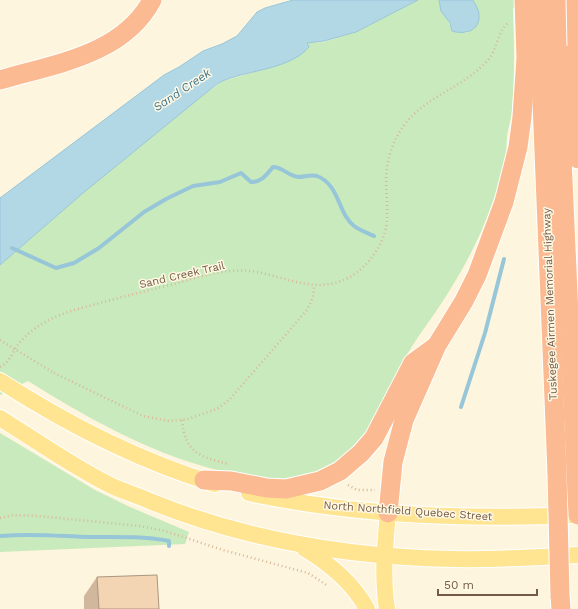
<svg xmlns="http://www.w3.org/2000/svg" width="578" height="609" font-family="'Work Sans',sans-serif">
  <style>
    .green { fill: #c9eabc }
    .water { fill: #b2d8e6; stroke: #98c6d9 }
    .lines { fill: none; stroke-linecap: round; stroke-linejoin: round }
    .stream { stroke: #98c6d9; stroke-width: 4 }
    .primary-casing { stroke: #fff; stroke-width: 18 }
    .motorway-casing { stroke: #fff; stroke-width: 21 }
    .path { stroke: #d7b998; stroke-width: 2.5; stroke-dasharray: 1 3; stroke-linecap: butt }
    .primary { stroke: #ffe492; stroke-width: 16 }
    .motorway { stroke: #fbba91; stroke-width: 19 }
    .motorway-bridge-casing { stroke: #fff; stroke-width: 21; stroke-linecap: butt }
    .path-bridge { stroke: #d7b998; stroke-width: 2.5; stroke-dasharray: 1 3; stroke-linecap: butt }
    .motorway-bridge { stroke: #fbba91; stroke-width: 19 }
    .wall { fill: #d1b79b }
    .building { fill: #f3d5b4; stroke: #aa957e }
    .labels { text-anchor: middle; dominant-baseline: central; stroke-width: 3; stroke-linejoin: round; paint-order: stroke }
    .street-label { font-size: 11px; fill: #735b45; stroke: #fff8e4 }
    .water-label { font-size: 12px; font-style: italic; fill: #41788f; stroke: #fff8e4 }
  </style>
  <rect width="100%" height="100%" fill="#fdf5dd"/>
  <!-- green -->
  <g class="green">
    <path d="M418,0h21c2,12 10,19 13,31l15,2c12,-15 14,-15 6,-33h58l-18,8c1,33 2,67 -1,100 0,10 -4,20 -5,29 -1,6 0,12 -1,17 -9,49 -32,98 -58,139 -14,23 -31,43 -44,67 -23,43 -40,98 -91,115 -21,7 -41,5 -62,2 -82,-13 -154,-53 -223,-96l-28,14v-130l83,-72 124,-101 16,-11 49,-14 20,-8 15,-16 17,-1 32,-10z"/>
    <path d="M0,433l95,57 35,17 59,25 -4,12 -185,8z"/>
  </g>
  <!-- water -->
  <g class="water">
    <path d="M293,0h125l-62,32 -32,9 -17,2 2,4c-19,22 -59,23 -84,33 -6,2 -13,8 -18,12l-124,101 -83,72v-67l164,-123 15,-8 24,-16 19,-7 15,-8 20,-24 8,-4z"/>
    <path d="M439,0h34c2,4 6,10 6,15 1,16 -14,20 -27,16l-2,-8 -9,-12z"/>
  </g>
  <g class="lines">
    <!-- stream -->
    <g class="stream">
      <path d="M12,248l44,20 18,-5 25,-15 45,-36 22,-13 27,-13 27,-4 21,-9 10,9c11,0 15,-7 22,-15 10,0 15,9 25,10 6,0 13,-3 19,-1 23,9 20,36 37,50 5,4 14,7 20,10"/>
      <path d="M461,407l24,-74 19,-74"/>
      <path d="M0,536c30,-3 59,0 89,1 28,0 53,-1 80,4v5"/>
    </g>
    <!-- primary casing -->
    <g class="primary-casing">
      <g id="primary">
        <path d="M0,381c67,43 139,80 215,103"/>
        <path d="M0,418c37,23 73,49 112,68 13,6 27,10 40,16 97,39 196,55 301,57 41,1 84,-2 125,-4"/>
        <path d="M249,493c108,23 219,27 329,22"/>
        <path d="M305,549c25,15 48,34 62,60"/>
        <path d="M387,609c-5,-32 -2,-64 1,-96"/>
      </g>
    </g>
    <!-- motorway casing -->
    <g class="motorway-casing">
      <g id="motorway">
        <path d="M570,0l8,159"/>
        <path d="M557,46l19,426"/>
        <path d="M540,52l17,421"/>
        <path d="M0,80c54,-16 123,-25 152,-80"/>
        <path d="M204,480l27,1 36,7 19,1 34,-8 20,-10 21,-18 13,-15 39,-75 22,-16"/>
        <path d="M388,513l5,-51 11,-42 33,-75 27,-44 13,-26 27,-73 14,-55 4,-30 4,-59"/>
        <path d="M560,596l1,13"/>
      </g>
    </g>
    <!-- path -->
    <g class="path">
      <path d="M0,367c10,-5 13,-16 19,-24 16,-18 37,-28 59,-34 32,-9 64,-17 96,-25 25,-7 51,-16 77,-13 35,5 62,24 97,7 21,-11 39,-37 39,-61 1,-22 -4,-41 3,-63 16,-56 66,-58 98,-94 10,-11 9,-29 21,-38"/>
      <path d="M54,373l89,43 26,5 19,-2 29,-10 13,-10 77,-89 6,-13 1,-11"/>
      <path d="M182,420c3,33 18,37 47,44"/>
      <path d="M348,485l9,5h18"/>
      <path d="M0,518l13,-3 25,1 102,10 25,5 58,19 85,23 20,13"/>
    </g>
    <!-- primary -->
    <use href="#primary" class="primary"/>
    <!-- motorway -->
    <use href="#motorway" class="motorway"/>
    <!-- motorway-bridge casing -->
    <g class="motorway-bridge-casing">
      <g id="motorway-bridge">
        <path d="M524,0l2,58"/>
        <path d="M538,0l2,52"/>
        <path d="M556,0l1,46"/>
        <path d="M576,472l2,43"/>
        <path d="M557,473l3,123"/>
      </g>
    </g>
    <!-- path-bridge -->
    <path class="path-bridge" d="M0,340l54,33"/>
    <!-- motorway-bridge -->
    <use href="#motorway-bridge" class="motorway-bridge"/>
  </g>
  <!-- wall -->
  <path class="wall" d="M97,577l62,32h-75v-13z"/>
  <!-- building -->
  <path class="building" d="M157,575l2,34h-60l-2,-32z"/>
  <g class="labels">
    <!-- street labels -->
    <g class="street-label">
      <text transform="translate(182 275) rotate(-13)">Sand Creek Trail</text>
      <text transform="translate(550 304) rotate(-92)">Tuskegee Airmen Memorial Highway</text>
      <text transform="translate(408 511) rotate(4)">North Northfield Quebec Street</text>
    </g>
    <!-- water labels -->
    <g class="water-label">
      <text transform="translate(182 90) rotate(-34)">Sand Creek</text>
    </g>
  </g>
  <!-- scale -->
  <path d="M438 589v6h99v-6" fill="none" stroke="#735b45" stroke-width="2"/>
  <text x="444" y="589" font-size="12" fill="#735b45" stroke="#fff8e4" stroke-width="3" paint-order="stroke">50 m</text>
</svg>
